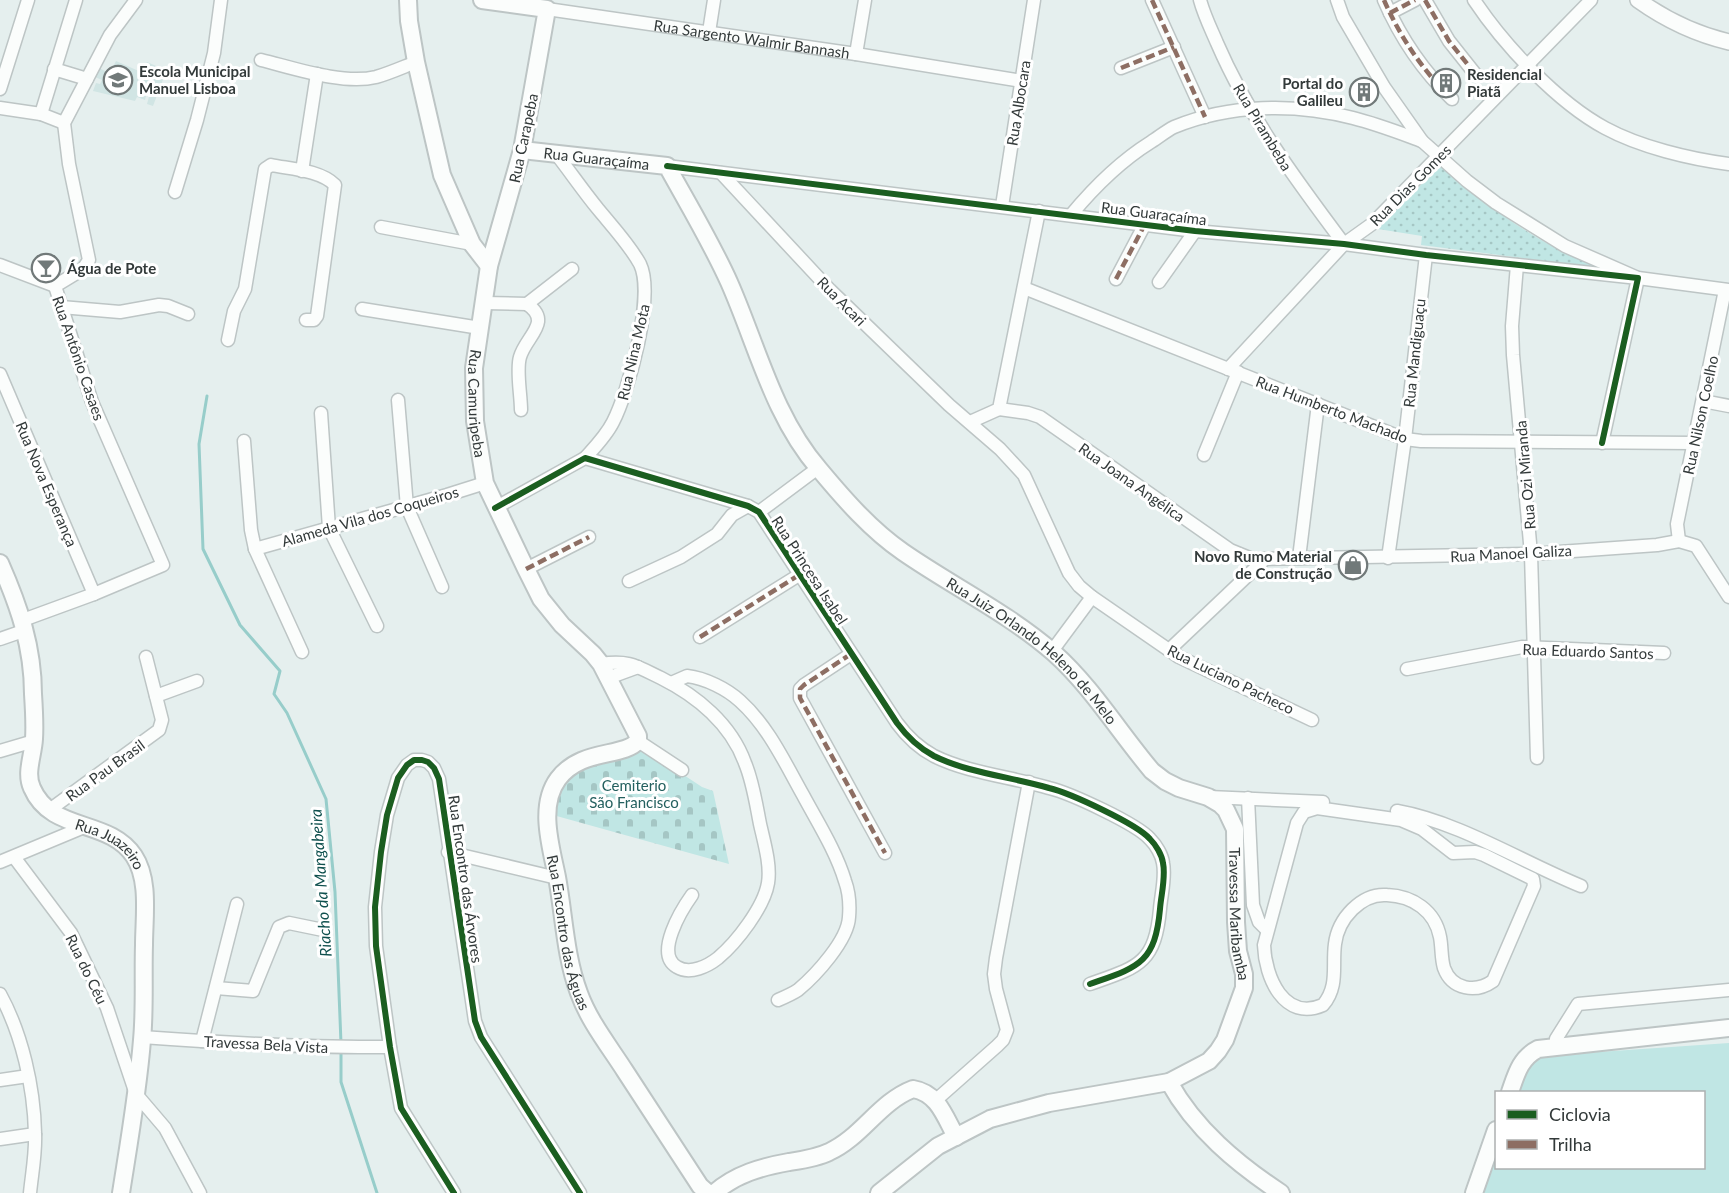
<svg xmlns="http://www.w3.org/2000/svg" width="1729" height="1193" font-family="Lato,sans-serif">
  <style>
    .built { fill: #d1e5e4 }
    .green { fill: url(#green-dots) }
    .cemetery { fill: url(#cemetery-stones) }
    .pitch { fill: #c0e6e4 }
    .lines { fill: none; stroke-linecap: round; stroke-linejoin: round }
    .stream { stroke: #97cdca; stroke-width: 3 }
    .minor-casing { stroke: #bdc5c5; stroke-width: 15 }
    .tertiary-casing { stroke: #bdc5c5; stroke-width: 18 }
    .secondary-casing { stroke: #bdc5c5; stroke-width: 20 }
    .minor { stroke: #fbfdfc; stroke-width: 12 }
    .tertiary { stroke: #fbfdfc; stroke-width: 15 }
    .secondary { stroke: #fbfdfc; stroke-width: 16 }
    .quiet { stroke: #8d6e63; stroke-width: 4.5; stroke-dasharray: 9 4.5; stroke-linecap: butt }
    .cycleway-casing { stroke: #fff; stroke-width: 10 }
    .cycleway { stroke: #1b5e20; stroke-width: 6 }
    .labels { text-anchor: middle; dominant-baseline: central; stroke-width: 6; stroke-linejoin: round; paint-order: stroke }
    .street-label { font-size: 15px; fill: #333a3a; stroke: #fff }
    .poi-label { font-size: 15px; font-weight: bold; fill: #333a3a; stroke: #fff; text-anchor: start }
    .park-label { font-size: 15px; fill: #24605f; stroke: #fff }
    .water-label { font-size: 16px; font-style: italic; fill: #0f504e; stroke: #fff }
  </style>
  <defs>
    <pattern id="green-dots" width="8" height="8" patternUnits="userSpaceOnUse" patternTransform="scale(1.5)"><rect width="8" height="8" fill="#c0e6e4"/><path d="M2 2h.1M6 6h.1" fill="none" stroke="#a5c6c4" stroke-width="1.8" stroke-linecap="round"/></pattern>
    <pattern id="cemetery-stones" width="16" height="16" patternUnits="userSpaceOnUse" patternTransform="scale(1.5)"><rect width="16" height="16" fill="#c0e6e4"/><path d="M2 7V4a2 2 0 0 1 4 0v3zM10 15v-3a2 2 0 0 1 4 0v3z" fill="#a5c6c4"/></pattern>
  </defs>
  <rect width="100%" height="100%" fill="#e5efee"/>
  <!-- built -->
  <path class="built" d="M116,61l25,11 6,-10 16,7 -3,7 4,1 -11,29 -6,-2 3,-11 -3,-1 -2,8 -8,-3 -2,4 -42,-10 3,-8 4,1 2,-4 -7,-3 4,-9 12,6 2,-2 -2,-1z"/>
  <!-- green -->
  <path class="green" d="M1440,165c34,30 70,58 110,80 16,9 34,16 51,23l-180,-23 1,-9 -44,-7z"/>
  <!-- cemetery -->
  <path class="cemetery" d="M643,748l59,39 11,4 16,73 -176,-49 5,-30 13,-14z"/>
  <!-- pitch -->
  <path class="pitch" d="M1729,1043v150h-248l15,-43v18h208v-76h-187l10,-28 14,-8z"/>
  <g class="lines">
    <!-- stream -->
    <g class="stream">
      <path d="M207,396l-8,48 4,105 37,76 40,46 -6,23 13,19 39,86 9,93 6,151"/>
      <path d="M341,1054v28l36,111"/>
    </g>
    <!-- minor casing -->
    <g class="minor-casing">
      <g id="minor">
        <path d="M1152,0l53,117"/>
        <path d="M1200,0c4,15 11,29 17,43 32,74 79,137 127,201"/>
        <path d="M1337,0l6,17 41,70 38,54 45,40 29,22 69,43 73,32 91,12"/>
        <path d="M1384,0c16,37 39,71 68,99"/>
        <path d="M1425,0l24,41 27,34"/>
        <path d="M1474,0c30,45 83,102 131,128 35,19 85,31 124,36"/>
        <path id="s1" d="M547,9l309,45 166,27"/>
        <path d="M1390,13l25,-13"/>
        <path d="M709,32l5,-32"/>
        <path d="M856,54l9,-54"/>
        <path d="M261,60c33,8 82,25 115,17 14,-4 27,-10 40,-15"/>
        <path d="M1121,68l53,-21"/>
        <path d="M54,69l33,10"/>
        <path d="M0,89l28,-89"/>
        <path d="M0,108l41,6 23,9"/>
        <path d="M41,114l35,-114"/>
        <path d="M557,155c14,18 27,37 41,54 14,17 31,35 42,55 15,31 -11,127 -27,158 -7,14 -18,25 -28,36"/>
        <path d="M667,166l528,65 149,13 82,11 212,23 -36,165"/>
        <path d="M302,171l15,-97"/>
        <path d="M721,173l109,117 119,115 51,44 24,26 45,98 10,13 13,11 87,60 133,63"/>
        <path d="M175,192l22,-72 17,-67 7,-53"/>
        <path d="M1002,206l32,-206"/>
        <path d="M1071,215c24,-29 48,-53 80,-73 8,-5 15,-11 23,-15 56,-23 121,-24 179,-9 24,6 47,15 69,23"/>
        <path d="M381,227l91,17"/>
        <path d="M0,265l55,21"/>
        <path d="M1517,265l-5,61 1,29 18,199 6,204"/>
        <path d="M1116,279l29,-55"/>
        <path d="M1159,282l36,-51"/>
        <path d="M1024,288l381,151 16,2 273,2"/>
        <path d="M485,303l42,1 45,-35"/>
        <path d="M61,307l59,5 39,-7 9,1 20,8"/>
        <path d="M362,309l118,19"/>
        <path d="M228,340l6,-29 11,-22 20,-120 6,-4c19,4 49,5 64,20l-18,131 -3,4h-8"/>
        <path d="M1228,369l116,-125 28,-20 219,-224"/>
        <path d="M0,374l94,220"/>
        <path d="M398,400l9,107 35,80"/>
        <path d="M1703,401l26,5"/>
        <path d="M999,409l29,4 12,4 190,133 22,9 279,-5 126,-9 22,-4 17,5 33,51"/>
        <path d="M521,410c0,-15 -5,-40 -1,-53 6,-21 33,-35 7,-53"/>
        <path d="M321,413l8,115 48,98"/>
        <path d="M970,422l29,-13 40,-198"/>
        <path d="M244,441l7,89 4,19 47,103"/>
        <path d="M1204,455l34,-83"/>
        <path d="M495,508l90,-50 163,48 11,6 138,211c11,15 22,25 37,33 34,17 78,21 115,32 21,5 88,36 101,51 6,6 12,16 13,24 3,14 -2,32 -3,46 -5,55 -22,58 -70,75"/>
        <path d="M759,512l59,-44"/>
        <path d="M1679,541l-2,-17 48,-234"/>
        <path d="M255,549l192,-54 38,-12"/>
        <path d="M1299,558l19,-154"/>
        <path d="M1388,558l17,-119 21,-184"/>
        <path d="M526,569l63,-32"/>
        <path d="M629,581l52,-24 36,-23 15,-19 16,-9"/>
        <path d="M23,620l71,-26 69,-29 -71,-163 -37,-116 28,-17 6,-9 -20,-96 -5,-41 46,-88 26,-35"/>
        <path d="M700,637l99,-62"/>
        <path d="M0,639l26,-9"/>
        <path d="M1169,650l95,-90"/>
        <path d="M1052,651l40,-54"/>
        <path d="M851,654l-47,31 -4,4v9l85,155"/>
        <path d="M601,664c28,-4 35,2 60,14 36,18 70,46 84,85 8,19 11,41 15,61 4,18 11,41 8,59 -4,24 -31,59 -50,75 -10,8 -28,17 -41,9 -23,-13 5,-58 15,-72"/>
        <path d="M1407,669l115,-22 142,6"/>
        <path d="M608,678l30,-11"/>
        <path d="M671,683l16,-7c18,2 40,13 53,25 28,25 45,62 63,94 15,28 33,56 42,86 4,11 5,24 4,36 -1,23 -33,58 -51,73 -6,4 -13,7 -20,10"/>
        <path d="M156,696l41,-15"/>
        <path d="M638,741l44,29"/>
        <path d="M0,751l34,-10"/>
        <path d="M1209,797l114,5"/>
        <path d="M1248,798l5,107 6,17 8,8"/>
        <path d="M1317,808l84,12 21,9 31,24 22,-1 9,3 49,24 1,7 -41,95c-17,12 -41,9 -49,-13 -3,-10 -2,-21 -4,-31 -5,-26 -27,-41 -53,-42 -26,-2 -49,24 -52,49 -3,22 4,42 -12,61 -39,17 -58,-28 -59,-60l33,-122 7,-11z"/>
        <path d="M48,811l111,-81 3,-10 -16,-63"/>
        <path d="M1397,811c62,11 125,51 184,75"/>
        <path d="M448,852l109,26"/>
        <path d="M14,857l57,76 36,75 29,86 29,34 35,65"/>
        <path d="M0,862l84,-35"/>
        <path d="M216,988l37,3 26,-64 10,-4 34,7"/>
        <path d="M0,994c22,40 34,93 35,139 1,20 -3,40 -5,60"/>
        <path d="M142,1037c83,6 165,11 248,10"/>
        <path d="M202,1041l35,-137"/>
        <path d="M1556,1047v-8l22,-35 151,-14"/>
        <path d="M0,1080l28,-4"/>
        <path d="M936,1100l61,-54 6,-6 4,-10 -11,-41 -2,-15 2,-16 33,-176"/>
        <path d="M0,1139l35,-5"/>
        <path d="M454,1193l-53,-85 -11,-61 -14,-101 -1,-39 6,-55 6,-37 11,-37 9,-13 7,-5h8l6,2 6,6 5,11 36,242 6,16 99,156"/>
      </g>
    </g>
    <!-- tertiary casing -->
    <g class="tertiary-casing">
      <path id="tertiary" d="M1638,0c28,20 57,34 91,42"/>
    </g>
    <!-- secondary casing -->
    <g class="secondary-casing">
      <g id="secondary">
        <path d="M408,0l1,21 7,41 26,113 30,69 17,22"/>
        <path id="s2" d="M482,0l65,9 -25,141 -33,116 -15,102 1,53 10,62 41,86 15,30 21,26 31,29 8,10 37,72v5c-15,17 -57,7 -80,38 -20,27 -7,68 -1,98 7,38 8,79 22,116 10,28 30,53 46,78 25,38 50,77 75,115l8,7"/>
        <path id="s3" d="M522,150l145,16c21,38 44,76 62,116 28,63 44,134 90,187 25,30 52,61 84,83 49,34 105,61 151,101 38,34 65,79 98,118l13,10 14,7 29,9 12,7 6,6 9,19 1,93 2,29 6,23v14l-19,52 -7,11 -9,10 -40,21 -120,21 -59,16 -52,27 -59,47"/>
        <path id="s4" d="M0,563c19,43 33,84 33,131 1,15 2,30 1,45 -1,17 -9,34 -2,49 19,45 77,30 102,68 16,24 10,61 10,89 -1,31 1,64 -2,95 -4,51 -13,102 -21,153"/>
        <path d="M1169,1082c26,47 68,82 112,111"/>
        <path d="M1510,1092c6,-17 10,-34 28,-43l191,-21"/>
        <path d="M714,1193c22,-19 47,-26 75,-31 13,-2 28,-4 40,-10 33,-15 50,-50 84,-63 25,4 32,28 43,48"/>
        <path d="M1474,1193l22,-63"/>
      </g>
    </g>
    <!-- minor -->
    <use href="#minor" class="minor"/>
    <!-- tertiary -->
    <use href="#tertiary" class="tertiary"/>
    <!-- secondary -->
    <use href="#secondary" class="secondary"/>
    <!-- quiet -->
    <g class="quiet">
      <path d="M1152,0l53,117"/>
      <path d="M1384,0c16,37 39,71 68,99"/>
      <path d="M1425,0l24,41 27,34"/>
      <path d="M1390,13l25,-13"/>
      <path d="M1121,68l53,-21"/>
      <path d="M1116,279l29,-55"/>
      <path d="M526,569l63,-32"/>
      <path d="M700,637l99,-62"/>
      <path d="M851,654l-47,31 -4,4v9l85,155"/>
    </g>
    <!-- cycleway casing -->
    <g class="cycleway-casing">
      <g id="cycleway">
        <path d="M667,166l528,65 149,13 82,11 212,23 -36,165"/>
        <path d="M495,508l90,-50 163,48 11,6 138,211c11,15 22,25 37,33 34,17 78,21 115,32 21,5 88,36 101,51 6,6 12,16 13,24 3,14 -2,32 -3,46 -5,55 -22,58 -70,75"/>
        <path d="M454,1193l-53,-85 -11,-61 -14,-101 -1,-39 6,-55 6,-37 11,-37 9,-13 7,-5h8l6,2 6,6 5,11 36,242 6,16 99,156"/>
      </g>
    </g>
    <!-- cycleway -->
    <use href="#cycleway" class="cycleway"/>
  </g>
  <!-- icons -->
  <defs>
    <g id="school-ring" transform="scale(1.5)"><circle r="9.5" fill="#fff" stroke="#717979" stroke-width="1.5"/><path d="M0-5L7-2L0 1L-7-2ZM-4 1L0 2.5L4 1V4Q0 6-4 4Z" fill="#717979"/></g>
    <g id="building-ring" transform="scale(1.5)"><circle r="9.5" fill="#fff" stroke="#717979" stroke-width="1.5"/><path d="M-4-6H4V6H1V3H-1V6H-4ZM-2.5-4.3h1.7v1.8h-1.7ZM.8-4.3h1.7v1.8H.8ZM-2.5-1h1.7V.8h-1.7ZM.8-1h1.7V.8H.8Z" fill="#717979"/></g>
    <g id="bar-ring" transform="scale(1.5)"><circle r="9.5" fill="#fff" stroke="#717979" stroke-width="1.5"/><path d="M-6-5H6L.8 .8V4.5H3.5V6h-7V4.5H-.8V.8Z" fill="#717979"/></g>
    <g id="shop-ring" transform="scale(1.5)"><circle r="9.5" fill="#fff" stroke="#717979" stroke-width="1.5"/><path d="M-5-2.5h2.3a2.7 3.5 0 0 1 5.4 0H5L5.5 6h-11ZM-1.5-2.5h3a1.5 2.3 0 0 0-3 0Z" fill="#717979"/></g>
  </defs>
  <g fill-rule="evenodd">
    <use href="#school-ring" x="118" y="80"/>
    <use href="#building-ring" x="1446" y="83"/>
    <use href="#building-ring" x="1364" y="92"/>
    <use href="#bar-ring" x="46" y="268"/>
    <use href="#shop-ring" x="1353" y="565"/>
  </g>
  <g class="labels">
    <!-- street labels -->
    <g class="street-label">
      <text stroke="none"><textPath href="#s1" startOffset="207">Rua Sargento Walmir Bannash</textPath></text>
      <text transform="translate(1018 103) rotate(-81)">Rua Albocara</text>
      <text transform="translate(1263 127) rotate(59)">Rua Pirambeba</text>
      <text transform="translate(523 138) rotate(-78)">Rua Carapeba</text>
      <text stroke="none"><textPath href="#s3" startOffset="75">Rua Guaraçaíma</textPath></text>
      <text transform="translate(1410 185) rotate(-45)">Rua Dias Gomes</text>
      <text transform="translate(1154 213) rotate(7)">Rua Guaraçaíma</text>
      <text transform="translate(842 301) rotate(45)">Rua Acari</text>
      <text transform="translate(633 352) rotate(-77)">Rua Nina Mota</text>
      <text transform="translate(1414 353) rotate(-84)">Rua Mandiguaçu</text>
      <text transform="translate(79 358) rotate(71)">Rua Antônio Casaes</text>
      <text stroke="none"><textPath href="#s2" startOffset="468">Rua Camuripeba</textPath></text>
      <text transform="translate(1332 409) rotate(21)">Rua Humberto Machado</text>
      <text transform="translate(1700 415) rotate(-78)">Rua Nilson Coelho</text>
      <text transform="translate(1525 475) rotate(-95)">Rua Ozi Miranda</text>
      <text transform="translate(1132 482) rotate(35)">Rua Joana Angélica</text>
      <text transform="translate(47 484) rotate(67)">Rua Nova Esperança</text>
      <text transform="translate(370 516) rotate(-16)">Alameda Vila dos Coqueiros</text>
      <text transform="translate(1511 553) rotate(-3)">Rua Manoel Galiza</text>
      <text transform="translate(810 570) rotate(57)">Rua Princesa Isabel</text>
      <text transform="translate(1588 651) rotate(2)">Rua Eduardo Santos</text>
      <text stroke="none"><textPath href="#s3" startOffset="768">Rua Juiz Orlando Heleno de Melo</textPath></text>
      <text transform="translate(1231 679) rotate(26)">Rua Luciano Pacheco</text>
      <text transform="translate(105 770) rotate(-36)">Rua Pau Brasil</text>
      <text stroke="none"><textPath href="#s4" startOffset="330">Rua Juazeiro</textPath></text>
      <text transform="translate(466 879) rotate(82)">Rua Encontro das Árvores</text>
      <text stroke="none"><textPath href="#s3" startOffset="1131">Travessa Maribamba</textPath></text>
      <text stroke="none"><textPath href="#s2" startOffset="1100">Rua Encontro das Águas</textPath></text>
      <text transform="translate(87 969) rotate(64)">Rua do Céu</text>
      <text transform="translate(266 1044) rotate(3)">Travessa Bela Vista</text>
    </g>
    <!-- poi labels -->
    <g class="poi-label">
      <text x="139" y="71">Escola Municipal<tspan x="139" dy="17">Manuel Lisboa</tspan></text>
      <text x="1467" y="74">Residencial<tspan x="1467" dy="17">Piatã</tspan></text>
      <text x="1343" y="83" text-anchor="end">Portal do<tspan x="1343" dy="17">Galileu</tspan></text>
      <text x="67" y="268">Água de Pote</text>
      <text x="1332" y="556" text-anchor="end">Novo Rumo Material<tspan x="1332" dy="17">de Construção</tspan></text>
    </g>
    <!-- park labels -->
    <g class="park-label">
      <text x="634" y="785">Cemiterio<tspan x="634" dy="17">São Francisco</tspan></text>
    </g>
    <!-- water labels -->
    <g class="water-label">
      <text transform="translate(320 883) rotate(-94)">Riacho da Mangabeira</text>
    </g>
  </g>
  <!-- legend -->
  <rect x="1495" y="1091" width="210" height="78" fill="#ffffff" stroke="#adb0b0" stroke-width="1.5"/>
  <rect x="1507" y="1110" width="30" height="9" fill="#1b5e20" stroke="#adb0b0" stroke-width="1.5"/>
  <text x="1549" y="1121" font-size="18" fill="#333a3a">Ciclovia</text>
  <rect x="1507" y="1140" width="30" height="9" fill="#8d6e63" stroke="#adb0b0" stroke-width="1.5"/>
  <text x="1549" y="1151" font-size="18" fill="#333a3a">Trilha</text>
</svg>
